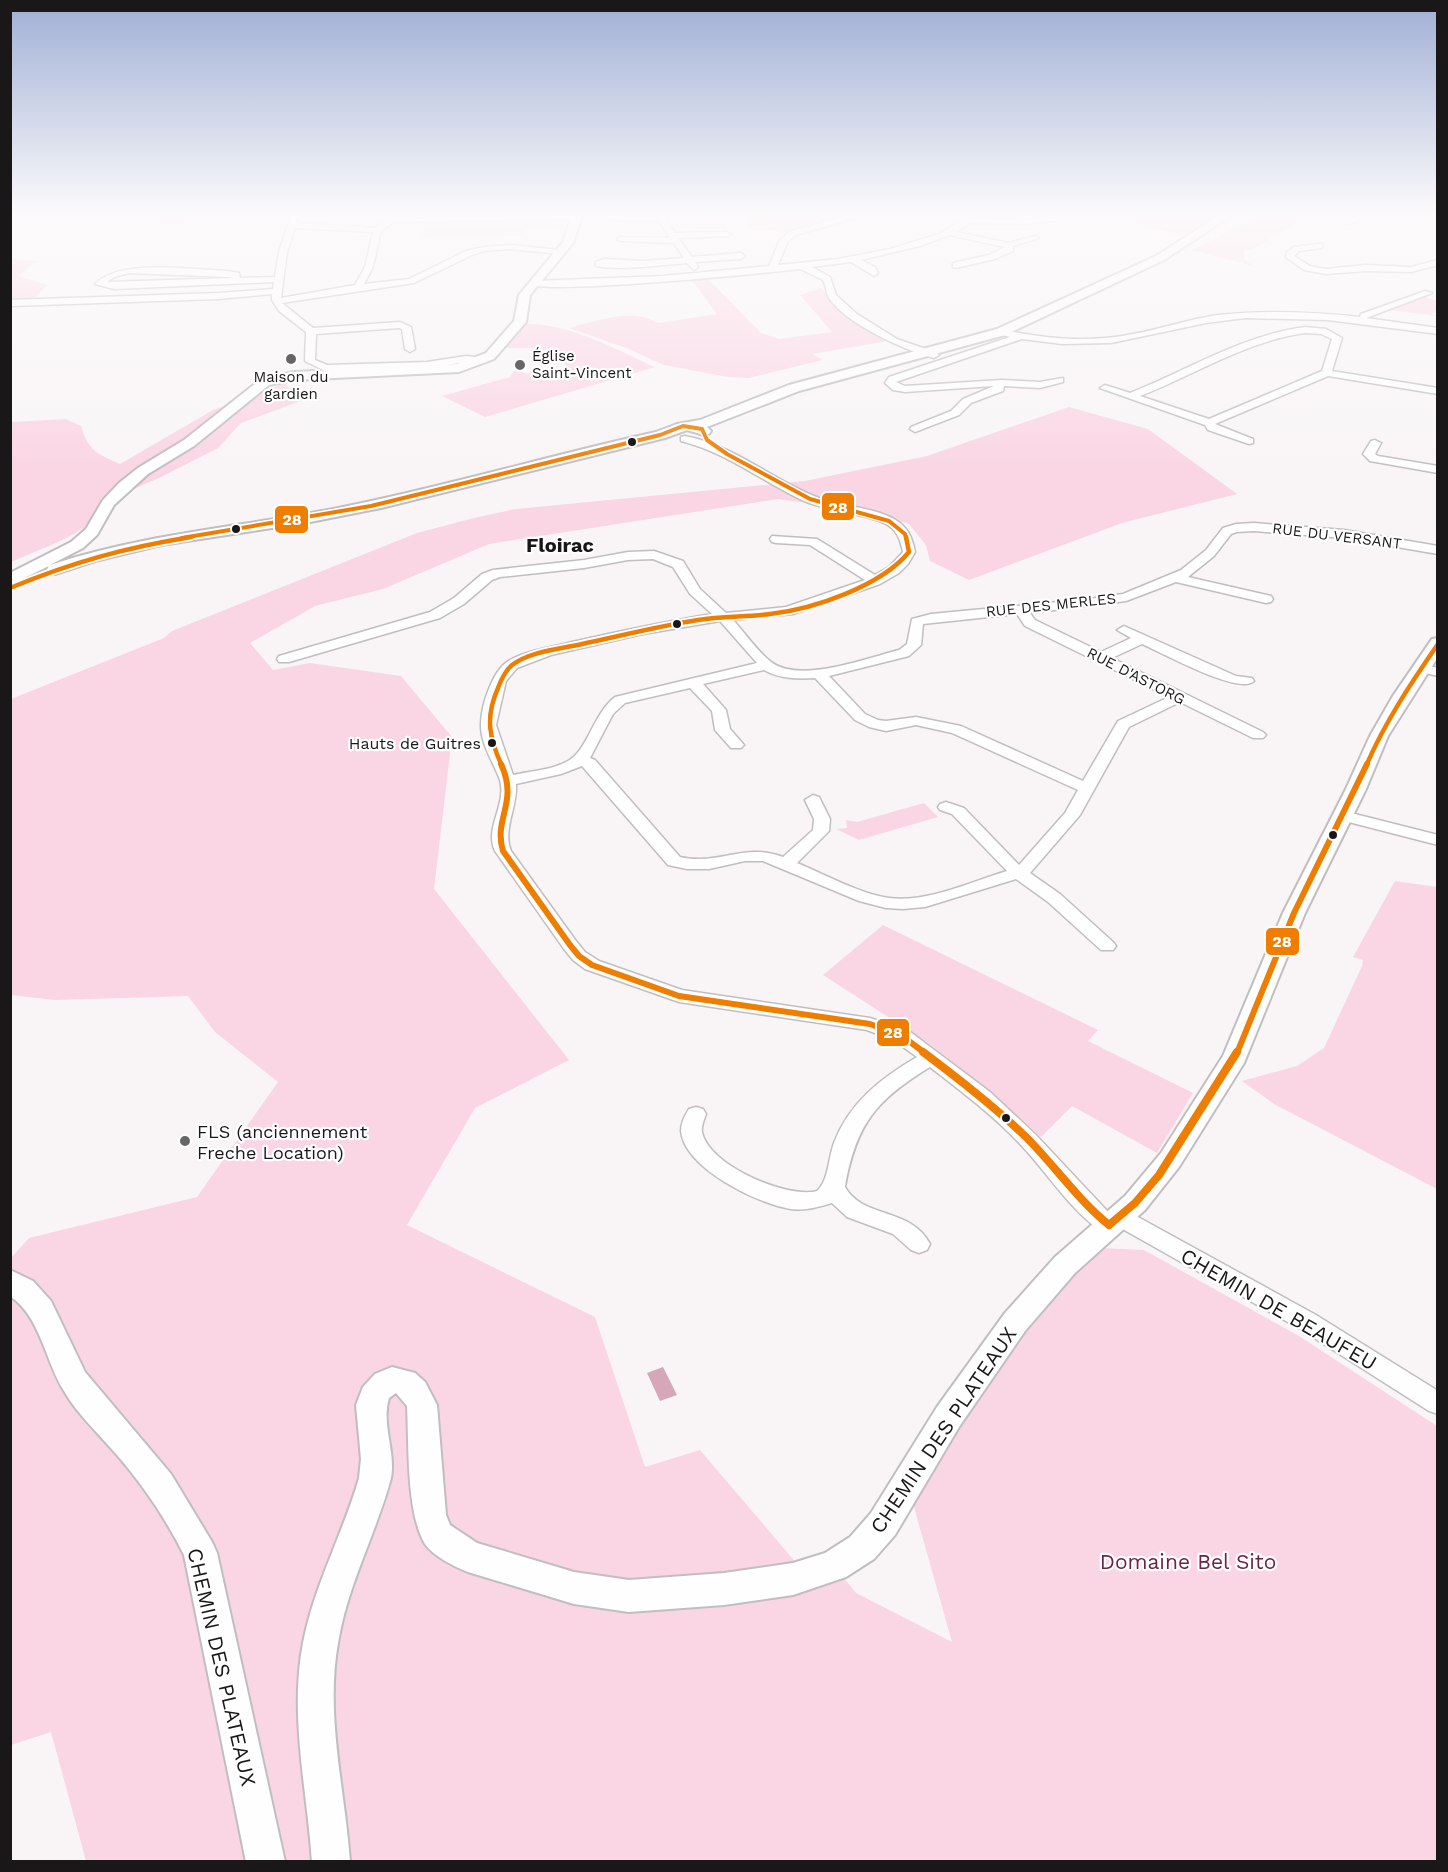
<svg xmlns="http://www.w3.org/2000/svg" width="1448" height="1872" font-family="'Work Sans',sans-serif">
  <style>
    .built { fill: #eee4e7 }
    .green { fill: #fad5e3 }
    .water { fill: #d5a7b9 }
    .lines { fill: none; stroke-linecap: round; stroke-linejoin: round }
    .minor-casing { stroke: #c1bebf; stroke-width: 3 }
    .tertiary-casing { stroke: #c1bebf; stroke-width: 4 }
    .minor { fill: #fefefe; fill-rule: evenodd }
    .tertiary { fill: #fefefe; fill-rule: evenodd }
    .bus-1-far3-casing { stroke: #fff; stroke-width: 7 }
    .bus-1-far2-casing { stroke: #fff; stroke-width: 8 }
    .bus-1-far1-casing { stroke: #fff; stroke-width: 10 }
    .bus-1-casing { stroke: #fff; stroke-width: 12 }
    .bus-1-far3 { stroke: #ee7d00; stroke-width: 4 }
    .bus-1-far2 { stroke: #ee7d00; stroke-width: 4.5 }
    .bus-1-far1 { stroke: #ee7d00; stroke-width: 6 }
    .bus-1 { stroke: #ee7d00; stroke-width: 8 }
    .poi-dot { fill: #676566; stroke: #fff; stroke-width: 2 }
    .bus-dot { fill: #191718; stroke: #fff; stroke-width: 2 }
    .labels { text-anchor: middle; dominant-baseline: central; stroke-width: 4.5; stroke-linejoin: round; paint-order: stroke }
    .far-poi-label { font-size: 15px; fill: #191718; stroke: #fff; text-anchor: start }
    .far-street-label { font-size: 15px; fill: #191718; stroke: #fff }
    .bus-label { font-size: 16px; fill: #191718; stroke: #fff; text-anchor: end }
    .poi-label { font-size: 18px; fill: #191718; stroke: #fff; text-anchor: start }
    .far-district-label { font-size: 20px; font-weight: bold; fill: #191718; stroke: #fff }
    .near-street-label { font-size: 21px; fill: #191718; stroke: #fff }
    .near-park-label { font-size: 21px; fill: #6e2245; stroke: #fff }
    .line-badge { stroke: #fff; stroke-width: 2 }
    .badge-label { font-size: 16px; text-anchor: middle; font-weight: bold; fill: #fff }
  </style>
  <rect width="100%" height="100%" fill="#f9f5f7"/>
  <!-- built -->
  <path class="built" d="M568,218l3,2 -2,8 -43,1 -2,7 -104,1 8,-18z"/>
  <!-- green -->
  <g class="green">
    <path d="M99,213h47l6,3 122,-3 2,7 -115,4z"/>
    <path d="M302,213h126l-1,3 -126,2z"/>
    <path d="M701,213h160l-14,6 -54,8 -5,5 -35,-2 -5,-4 -2,-10 -28,2 9,12h-2l-6,-7h-10z"/>
    <path d="M1122,213h101l-38,23 -48,-12z"/>
    <path d="M1266,213h47l-61,37h-8v9l9,7 -61,-16z"/>
    <path d="M11,259l27,2 -20,15 29,9 -13,14 -23,1z"/>
    <path d="M706,277l55,56 18,6 53,-7 -32,-37 21,-7 26,29 41,24 -76,13 11,6 -74,18 -21,-1 -64,-12 -38,-17 -57,-20c26,-7 65,-21 89,-5l59,-9 -26,-35z"/>
    <path d="M1422,296l15,5v9l-6,4 6,2 -47,-6z"/>
    <path d="M524,324c47,-1 90,25 131,43l-170,50 -43,-21 68,-19 5,-7h9l-1,3 14,1 29,-6 -2,-3 2,-1 -11,-7 -22,-4 2,-2h-5l1,-3h-26z"/>
    <path d="M285,383l16,18 -60,22 -23,25 -59,30 -49,21 -7,-1 -18,30 -6,2c-5,7 -55,26 -68,32v-140l55,-3 15,7c7,25 17,28 39,38l93,-54z"/>
    <path d="M1069,407l79,22 89,65 -115,29 -153,57 -39,-19 -4,-16 -17,-21 -48,-14 -83,-11 -289,45 -106,45 -68,17 -65,37 23,27 37,-7 91,13 51,61 -18,152 135,171 -94,48 -68,117 188,92 50,150 55,-17 98,115 28,-9 30,37 96,49 -40,-142 50,-81 84,-118 28,-33 29,-20 41,2 155,86 138,90v435h-1351l-35,-129 -40,13 -1,-486 19,-21 168,-41 81,-115 -63,-50 -27,-36 -133,4 -44,-5v-296l153,-61 8,-7 245,-98 57,-15 42,-9 289,-28 122,-25z"/>
    <path d="M924,803l14,14 -79,23 -23,-11 11,-1 -1,-8 11,2z"/>
    <path d="M1395,881l42,6v302l-163,-85 -32,-23 55,-15 27,-18 38,-82 1,-6 -10,-3z"/>
    <path d="M883,925l215,105 -10,11 105,52 -36,60 -85,-47 -31,31 -51,-46 -63,-49 -104,-67z"/>
  </g>
  <!-- water -->
  <path class="water" d="M663,1367l14,28 -17,6 -13,-28z"/>
  <g class="lines">
    <!-- minor casing -->
    <g class="minor-casing">
      <g id="minor">
        <path d="M292,213h8l-3,10 78,5 17,-10 185,-3 4,2 -4,2 -183,3 -13,9 -8,36 -9,17 45,-5 57,-28 18,-4 26,-2 50,5 4,2 -4,2 -50,-5 -26,2 -12,4 -58,28 -132,20 31,25 87,-6 11,5 4,22 -5,3 -5,-3 -3,-20 -3,-1 -83,6 -1,26 12,5 100,-3 39,-6 21,2 2,2 -5,3 -18,-1 -39,6 -102,3 -20,-10 1,-29 -27,-21 -7,-11v-6l-53,5 -209,7v-6l209,-7 54,-4 1,-7 -160,7 -19,-5c26,-26 97,-14 133,-13l11,2 1,5 35,-1 4,-25zM295,228l78,4 -8,35 -10,18 -74,13 6,-46zM129,273l99,4 4,1 -125,4 7,-5z"/>
        <path d="M609,213h8l-1,3 45,1 1,-4h8l-3,9 8,11 52,-1 4,2 -4,2 -49,2 14,19 49,-4 4,3 -4,3 -46,3 3,5 -4,3 -7,-7c-29,2 -64,8 -91,3v-4l8,-3 39,2 41,-3 -10,-15 -53,-2 -4,-2 4,-2 49,1 -11,-17 -48,-1 -4,-2z"/>
        <path d="M858,213h15l-77,22 -8,6 -10,24 60,-6 52,-10 49,-15 35,-21h10l-7,6 50,1 38,-7 -4,7 -34,4 -56,-1 -15,9 53,11 26,-7 4,2 -26,8v5l-18,8 -39,9 -3,-1v-4l36,-8 16,-8 -56,-12 -29,11 -59,14 14,7 3,6 -4,3 -23,-14 -39,5 18,10 6,18 21,19 40,25 40,14 2,2 -5,3c-30,-8 -88,-34 -105,-60 -3,-5 -3,-13 -6,-18l-23,-11c-34,4 -255,26 -271,15l4,-3 130,-5 106,-10 11,-26 10,-9z"/>
        <path d="M1356,213h8l-1,7 -15,4v-4l8,-3z"/>
        <path d="M1433,213h5v3z"/>
        <path d="M1319,244h3v4l-23,3 -5,5 16,10 16,3 39,-4 46,2 27,-7v5l-27,7 -46,-1 -39,3 -22,-4 -18,-13 1,-5 7,-5z"/>
        <path d="M1425,291l7,2 -66,25 72,10v6l-110,-14 -83,-2 -39,5 -95,20 -49,1 -40,-5 -126,43 9,4 96,-6 39,2 23,-4v4l-23,6 -36,-2 -1,5 -32,12 -12,12 -44,17 -5,-3 1,-2 40,-16 12,-12 31,-13 -89,6 -12,-2 -8,-7 4,-6 121,-40 -12,-3 -2,-2 5,-3c42,10 89,14 132,5 29,-5 56,-15 85,-19 47,-5 95,-3 142,2l1,-3z"/>
        <path d="M1305,327l21,2 16,9 -10,33 106,17v6l-110,-18 -113,48 38,15v4l-4,1 -41,-14 -3,-5 -105,-37 5,-3 25,8c58,-23 113,-58 175,-66zM1305,333l16,1 11,5 -10,32 -113,48 -69,-23c54,-21 106,-55 165,-63z"/>
        <path d="M685,436c48,9 85,42 129,60 23,10 59,11 80,23 14,8 18,18 21,33l-7,12 -9,9 -19,11 -87,30 -60,6c12,13 24,31 38,42 29,22 96,-4 128,-12l8,-6 5,-25 19,-5 158,-15 34,-5 58,-24 25,-20 17,-22 13,-4 18,-1 90,7 94,16v8l-94,-16 -90,-7 -17,1 -6,2 -17,22 -26,21 83,19 2,3 -2,3 -5,1 -90,-21 -50,19 -96,12 5,7 66,32 30,-14 -14,-8 7,-4 112,50 16,2 2,3c-14,15 -93,-29 -112,-37l-30,14 151,74 3,3 -3,3h-10l-73,-36 -51,25 -49,88 -50,58 30,21 53,48 3,4 -3,4h-12l-53,-48 -32,-23 -91,28 -22,2 -17,-1 -27,-7 -96,-40h-18l-36,8h-22l-19,-4 -86,-99 -21,8 -45,10c2,22 -14,46 -5,67l65,90 9,11 14,9 83,29 188,28 39,13 81,61 45,42 75,80 9,-5 8,2 189,104 122,76v23l-9,-3 -129,-82 -181,-102 -2,4c-7,2 -11,3 -17,-1 -28,-18 -55,-60 -79,-85 -27,-29 -59,-53 -91,-78 -54,33 -74,57 -85,120 18,32 66,20 85,57l-3,6 -8,3 -8,-3 -18,-16 -46,-17 -15,-14c-14,4 -27,8 -41,6 -33,-5 -107,-41 -110,-78 0,-8 4,-16 8,-22l7,-2 7,2 3,5c-2,6 -5,12 -4,18 6,33 85,67 115,59 12,-11 11,-32 17,-48 15,-40 47,-65 83,-86l-22,-16 -28,-11 -188,-28 -94,-33 -12,-9 -9,-11 -69,-98c-11,-23 12,-46 5,-71 -6,-17 -20,-37 -19,-56 0,-17 11,-52 26,-62 14,-10 44,-15 61,-19 48,-11 96,-21 144,-29l-22,-20 -17,-27 -20,-8 -25,1 -44,8 -84,9 -8,3 -28,24 -24,14 -151,44h-10l-2,-3 2,-3 151,-44 24,-14 28,-24 11,-4 91,-10 44,-8 26,-1 29,10 17,28 26,24 60,-6 79,-27 -55,-35 -34,-2 -4,-1 -2,-3 2,-3 45,3 58,36 14,-8 14,-15c-3,-13 -6,-23 -19,-29 -25,-11 -55,-11 -80,-22 -41,-19 -78,-49 -123,-60v-4zM1017,614l8,12 144,71 -51,24 -35,60 -122,-55 -45,-9 -30,4 -8,-1 -13,-6 -36,-38 80,-20 12,-11 2,-21zM720,621l37,42 -142,34c-22,17 -27,53 -47,64 -16,9 -37,10 -55,14l-17,-50 10,-44 11,-13 34,-13 92,-21zM764,670c16,9 33,9 51,8l40,42 14,7 17,4 30,-6 36,8 126,57 -13,23 -46,52 -55,-57 -18,-6 -6,2 -2,3 2,3 12,4 55,57c-37,11 -80,32 -118,27 -29,-4 -65,-24 -92,-35l32,-32 1,-12 -11,-22 -6,-2 -8,5 9,19 -1,11 -30,27c-37,-15 -66,9 -103,0l-85,-97 -5,-2 23,-44 12,-11 65,-15 22,23 3,19 16,18h10l3,-3 -14,-16 -4,-19 -23,-26z"/>
        <path d="M1375,440l6,3 -6,11 3,2 60,10v7l-68,-12 -7,-7 8,-13z"/>
        <path d="M1422,664l16,4v8l-21,-5 -2,-3 2,-3z"/>
        <path d="M1343,811l95,24v10l-101,-26 -2,-3z"/>
      </g>
    </g>
    <!-- tertiary casing -->
    <g class="tertiary-casing">
      <g id="tertiary">
        <path d="M573,213h10l-10,30 -43,52 -4,27 -32,37 -35,13 -165,8 -25,5 -75,61 -46,28 -34,31 -17,30 -14,13 -33,17c97,-32 194,-38 293,-58 105,-21 208,-52 313,-75l21,-8 23,-4 89,-35 208,-56 159,-73 67,-43h12l-71,47 -159,75 -206,56 -92,36 4,4 -2,3 -5,1 -17,-5 -22,8 -284,70 -76,15 -144,22 -66,16 -40,13 -6,-2 -2,-3 2,-3 -39,19v-12l61,-31 15,-13 17,-29 16,-17 19,-15 46,-28 77,-61 33,-7 163,-8 29,-11 28,-32 5,-26 44,-53z"/>
        <path d="M1438,638v19l-50,79 -22,53 -61,124 -61,150 -65,104 -34,43 -70,63 -50,58 -66,96 -64,108 -21,24 -28,18 -53,18 -69,10 -95,7 -55,-8 -106,-32c-13,-5 -35,-16 -43,-28 -19,-32 -16,-101 -18,-138l-11,-13 -7,5c-8,26 7,54 2,80 -15,56 -44,108 -53,165 -13,72 7,147 12,219h-38c-5,-73 -23,-147 -9,-219 11,-58 40,-109 56,-165l2,-19 -5,-54 7,-18 12,-13 17,-7 23,6 10,9 12,23 9,110 4,10 27,18 97,29 55,8 95,-7 69,-10 32,-10 25,-16 21,-24 66,-106 68,-94 50,-56 70,-61 36,-43 62,-97 60,-143 63,-124 24,-53 23,-40 39,-57z"/>
        <path d="M10,1270l23,11 18,20 34,71 86,102 41,68 5,11 68,309h-39l-62,-307c-18,-36 -41,-70 -67,-100 -18,-21 -39,-40 -53,-64 -19,-30 -23,-74 -54,-95z"/>
      </g>
    </g>
    <!-- minor -->
    <use href="#minor" class="minor"/>
    <!-- tertiary -->
    <use href="#tertiary" class="tertiary"/>
    <!-- bus-1-far3 casing -->
    <g class="bus-1-far3-casing">
      <path id="bus-1-far3" d="M182,538l189,-32 289,-71 23,-9 19,3 5,11 20,14 83,45 79,22 16,13 1,4"/>
    </g>
    <!-- bus-1-far2 casing -->
    <g class="bus-1-far2-casing">
      <g id="bus-1-far2">
        <path d="M10,588c63,-26 114,-40 181,-51"/>
        <path d="M502,766c-13,-28 -17,-49 -4,-78 3,-8 7,-17 14,-23 19,-14 48,-16 70,-21 38,-8 77,-18 116,-24 24,-4 48,-3 72,-6 44,-5 111,-28 139,-62l-3,-15"/>
        <path d="M1366,766c19,-44 45,-83 72,-122"/>
      </g>
    </g>
    <!-- bus-1-far1 casing -->
    <g class="bus-1-far1-casing">
      <g id="bus-1-far1">
        <path d="M501,764c18,39 -8,54 2,87l67,94 9,11 13,9 87,31 191,28 32,12 23,17"/>
        <path d="M1237,1053l57,-140 73,-149"/>
      </g>
    </g>
    <!-- bus-1 casing -->
    <g class="bus-1-casing">
      <g id="bus-1">
        <path d="M923,1052c36,27 71,54 103,85 29,29 52,63 83,88"/>
        <path d="M1109,1225l26,-22 24,-28 78,-123"/>
      </g>
    </g>
    <!-- bus-1-far3 -->
    <use href="#bus-1-far3" class="bus-1-far3"/>
    <!-- bus-1-far2 -->
    <use href="#bus-1-far2" class="bus-1-far2"/>
    <!-- bus-1-far1 -->
    <use href="#bus-1-far1" class="bus-1-far1"/>
    <!-- bus-1 -->
    <use href="#bus-1" class="bus-1"/>
  </g>
  <!-- sky -->
  <linearGradient id="sky" x2="0" y2="1"><stop stop-color="#a0afd5"/><stop offset="0.45" stop-color="#fcfafb"/><stop offset="1" stop-color="#fcfafb" stop-opacity="0"/></linearGradient>
  <rect width="1448" height="475" fill="url(#sky)"/>
  <!-- markers -->
  <g class="poi-dot">
    <circle cx="291" cy="359" r="6"/>
    <circle cx="520" cy="365" r="6"/>
    <circle cx="185" cy="1141" r="6"/>
  </g>
  <g class="bus-dot">
    <circle cx="632" cy="442" r="5"/>
    <circle cx="236" cy="529" r="5"/>
    <circle cx="677" cy="624" r="5"/>
    <circle cx="492" cy="743" r="5"/>
    <circle cx="1333" cy="835" r="5"/>
    <circle cx="1006" cy="1118" r="5"/>
  </g>
  <g class="labels">
    <!-- far-poi labels -->
    <g class="far-poi-label">
      <text x="532" y="356">Église<tspan x="532" dy="17">Saint-Vincent</tspan></text>
      <text x="291" y="377" text-anchor="middle">Maison du<tspan x="291" dy="17">gardien</tspan></text>
    </g>
    <!-- far-street labels -->
    <g class="far-street-label">
      <text transform="translate(1337 536) rotate(7)">RUE DU VERSANT</text>
      <text transform="translate(1051 605) rotate(-6)">RUE DES MERLES</text>
      <text transform="translate(1136 676) rotate(27)">RUE D'ASTORG</text>
    </g>
    <!-- bus labels -->
    <g class="bus-label">
      <text x="481" y="743">Hauts de Guitres</text>
    </g>
    <!-- poi labels -->
    <g class="poi-label">
      <text x="197" y="1131">FLS (anciennement<tspan x="197" dy="21">Freche Location)</tspan></text>
    </g>
    <!-- far-district labels -->
    <g class="far-district-label">
      <text x="560" y="545">Floirac</text>
    </g>
    <!-- near-street labels -->
    <g class="near-street-label">
      <text transform="translate(1279 1309) rotate(30)">CHEMIN DE BEAUFEU</text>
      <text transform="translate(943 1430) rotate(-56)">CHEMIN DES PLATEAUX</text>
      <text transform="translate(222 1667) rotate(77)">CHEMIN DES PLATEAUX</text>
    </g>
    <!-- near-park labels -->
    <g class="near-park-label">
      <text x="1188" y="1561">Domaine Bel Sito</text>
    </g>
  </g>
  <g class="line-badge">
    <rect x="821" y="492" width="34" height="29" rx="6" fill="#ee7d00"/>
    <rect x="274" y="505" width="35" height="29" rx="6" fill="#ee7d00"/>
    <rect x="1265" y="927" width="35" height="29" rx="6" fill="#ee7d00"/>
    <rect x="876" y="1018" width="34" height="29" rx="6" fill="#ee7d00"/>
  </g>
  <g class="badge-label">
    <text x="838" y="513">28</text>
    <text x="292" y="525">28</text>
    <text x="1282" y="947">28</text>
    <text x="893" y="1038">28</text>
  </g>
  <!-- border -->
  <rect width="1448" height="1872" fill="none" stroke="#191718" stroke-width="24"/>
</svg>
